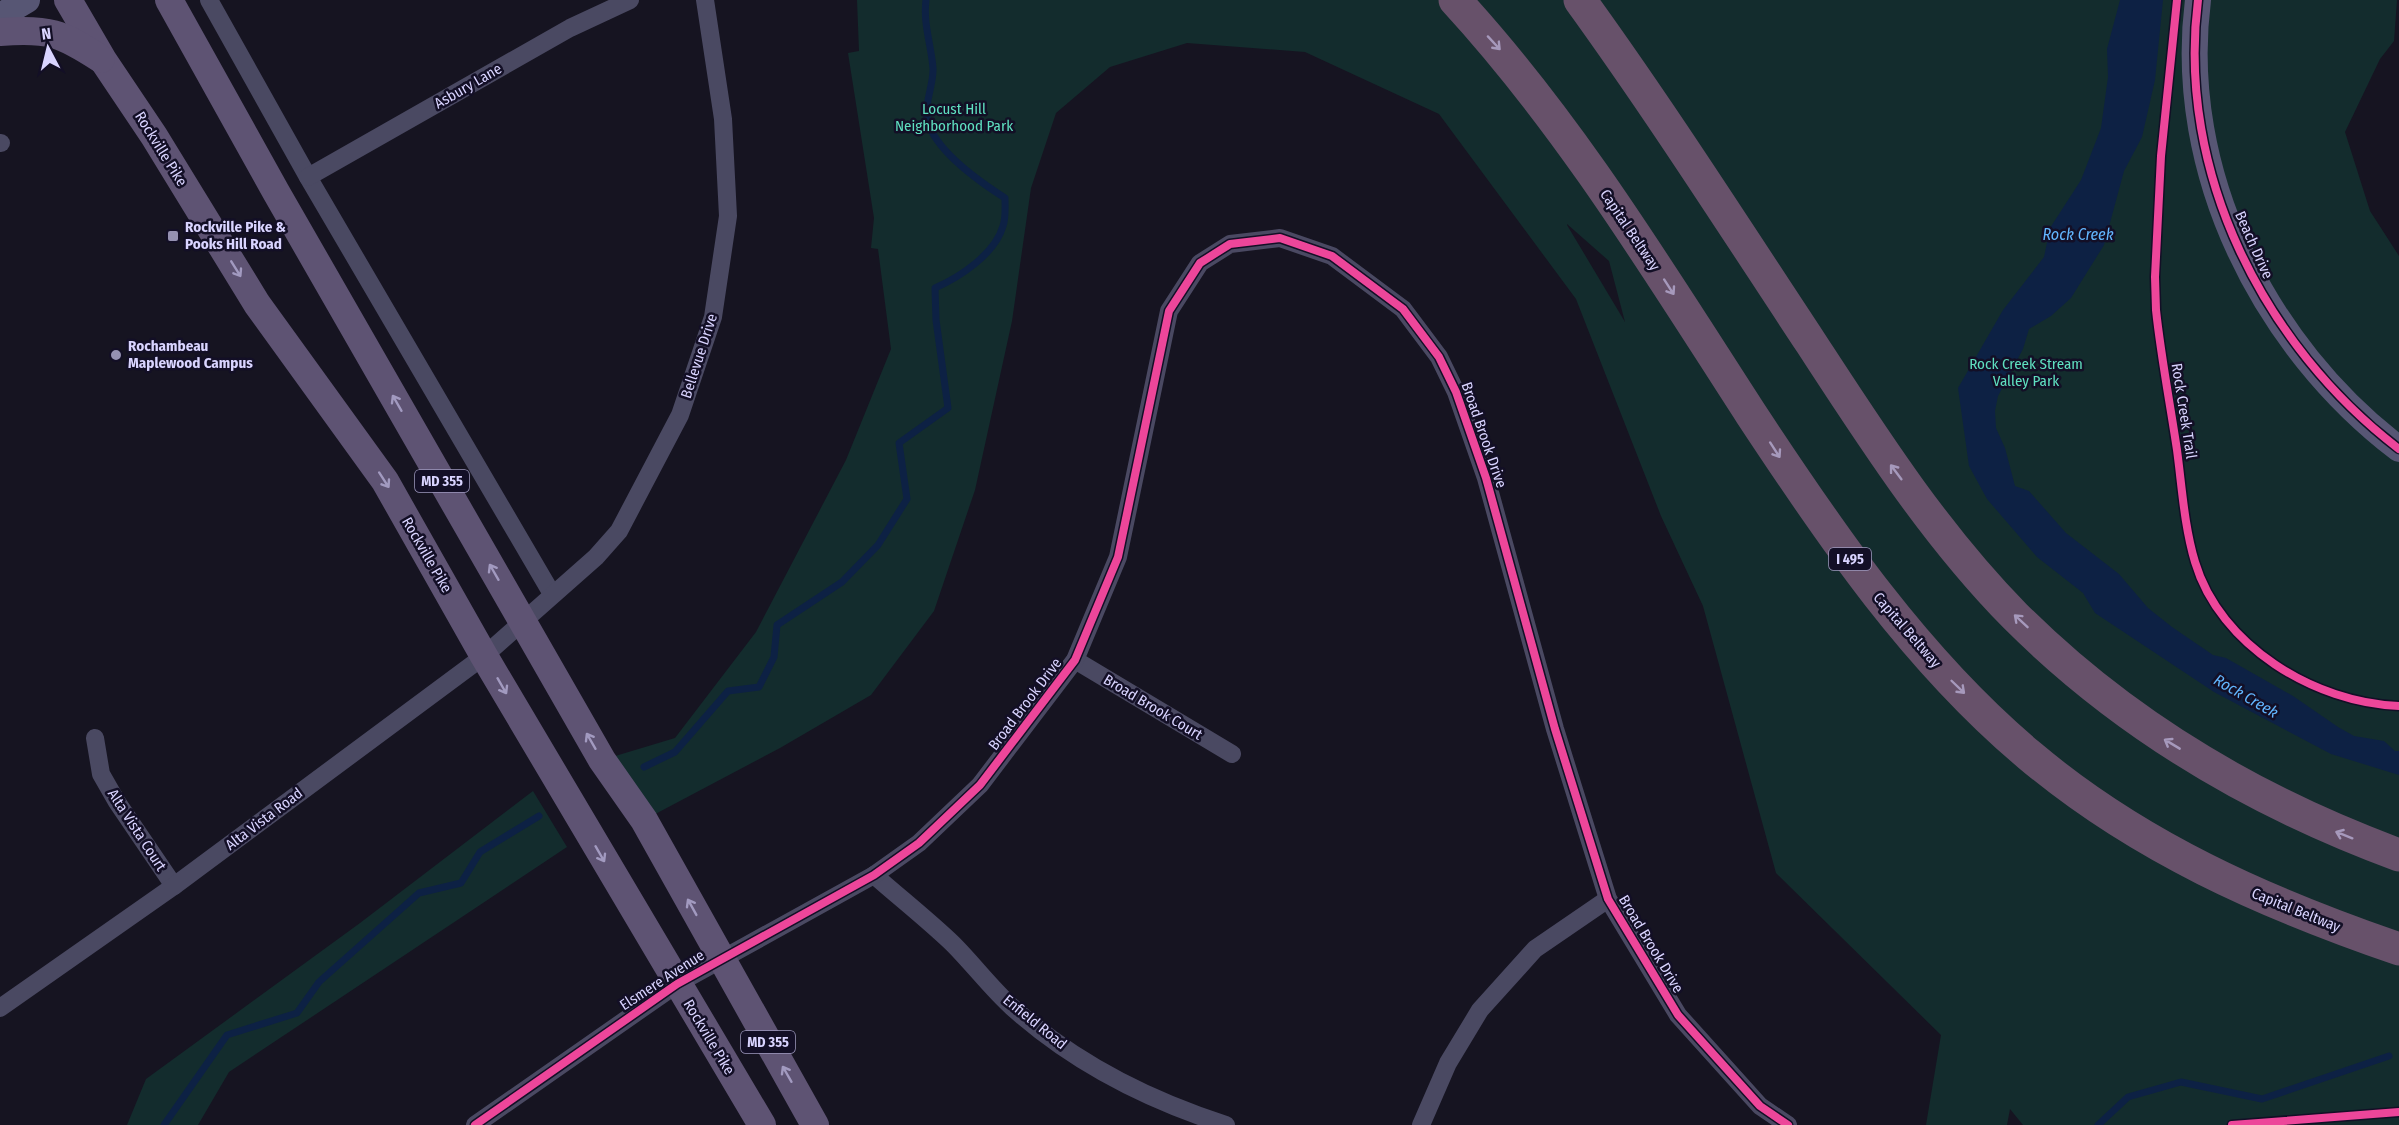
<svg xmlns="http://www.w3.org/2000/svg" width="2399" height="1125" font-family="'Fira Sans Condensed',sans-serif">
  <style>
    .green { fill: #132c2d; fill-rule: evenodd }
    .water { fill: #0d2144 }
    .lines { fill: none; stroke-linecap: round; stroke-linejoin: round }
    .stream { stroke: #0d2144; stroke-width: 7 }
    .street { stroke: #4a4962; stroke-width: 18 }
    .secondary { stroke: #575674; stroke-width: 26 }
    .primary { stroke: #5e5373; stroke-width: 28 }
    .highway { stroke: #67516a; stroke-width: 33 }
    .cycleway-casing { stroke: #130f26; stroke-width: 11 }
    .cycleway { stroke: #ed469a; stroke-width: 8 }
    .oneway { stroke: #a699bc }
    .oneway2 { stroke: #a29ac0 }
    .poi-dot { fill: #9591b1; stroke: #130f26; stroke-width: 2 }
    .labels { text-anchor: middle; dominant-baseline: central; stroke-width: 5; stroke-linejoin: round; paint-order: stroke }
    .shield { fill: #130f26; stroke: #9e99be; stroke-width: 1.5 }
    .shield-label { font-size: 14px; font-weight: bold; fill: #d9d4ff }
    .street-label { font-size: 15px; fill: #d9d4ff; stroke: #130f26 }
    .park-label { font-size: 15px; fill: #5fe0c0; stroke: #130f26 }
    .poi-label { font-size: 15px; font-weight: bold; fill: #d9d4ff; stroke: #130f26; text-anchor: start }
    .water-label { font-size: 16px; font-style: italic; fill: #62b6ff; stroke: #130f26 }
  </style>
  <rect width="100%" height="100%" fill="#161421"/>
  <!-- green -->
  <g class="green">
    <path d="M857,0h1540l-3,41 -14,18 -35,73 25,79 29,45v869h-376l-13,-16 -3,16h-81l15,-90 -165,-162 -73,-267 -42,-90 -85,-217 -137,-185 -134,-62 -118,-9 -77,24 -54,46 -25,75 -19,133 -37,169 -41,121 -63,84 -91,53 -136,72 -42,-60 73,-22 81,-106 90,-172 45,-111 -13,-100 -7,-1 3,-30 -26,-165 11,-2zM1567,224l42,37 16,61 -58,-97z"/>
    <path d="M533,791l34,56 -338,225 -31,53h-71l19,-46 214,-156z"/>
  </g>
  <!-- water -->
  <path class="water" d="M2120,0h43l-8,80 -13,57 -18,34 -20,74 -33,53 -20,18 -22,13 -6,20 -25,47 -3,15 1,17 9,20 10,38 14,5 37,42 53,41 29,34 24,19 41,28 13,3 67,38 45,31 16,9 30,5 11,10h4v24l-68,-21 -117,-62 -119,-79 -12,-20 -46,-36 -50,-58 -18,-33 -11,-78 45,-78 41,-53 6,-29 31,-48 20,-52 7,-51 -1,-28z"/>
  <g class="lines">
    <!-- stream -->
    <g class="stream">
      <path d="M644,767l31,-15 53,-61 31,-4 15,-30 3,-32 65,-43 36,-37 29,-46 -8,-56 49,-35 -12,-88 -1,-32c25,-11 60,-34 68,-62 3,-8 2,-19 2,-28 -25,-16 -72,-48 -78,-80 -3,-13 7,-35 6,-50 -2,-24 -10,-44 -7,-68"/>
      <path d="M164,1125l63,-90 70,-22 22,-31 100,-89 42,-10 19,-31 59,-36"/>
      <path d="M2098,1125l30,-28 53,-15 81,17 127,-43"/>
    </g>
    <!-- street -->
    <g class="street">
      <path d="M209,0l99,177 244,417"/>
      <path d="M0,143h1"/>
      <path d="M308,177l262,-149 60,-28"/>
      <path d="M1075,660l157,94"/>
      <path d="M95,738l6,36 16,28 57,84"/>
      <path d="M874,875c26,23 54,45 79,69 20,20 38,44 59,63 61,55 136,93 214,118"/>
      <path d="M0,1008l174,-122 310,-230 112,-99 23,-26 61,-116 33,-98 15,-101 -5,-97 -18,-119"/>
      <path d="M475,1125l202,-141 197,-109 45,-32 61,-58 95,-125 43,-103 51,-246 31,-48 30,-19 50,-6 52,18 71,53 36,48 17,35 30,86 69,251 53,170 70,116 82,91 28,19"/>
      <path d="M1421,1125l27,-62 32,-53 55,-61 73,-50"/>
    </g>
    <!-- secondary -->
    <g class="secondary">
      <path d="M2198,0c-22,172 66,346 201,449"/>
      <path d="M0,16l27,-16"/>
    </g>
    <!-- primary -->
    <g class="primary">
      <path d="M68,0l35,60 51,76 103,168 128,177 99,175 278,469"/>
      <path d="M169,0l107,192 326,568 42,60 171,305"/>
      <path d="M0,32c49,-4 61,1 101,27"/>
    </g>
    <!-- highway -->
    <g class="highway">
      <path d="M1455,0c115,125 204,272 296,414 81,123 165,246 278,341 109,92 236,148 370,194"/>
      <path d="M1580,0c81,112 155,228 231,343 62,95 124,192 204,273 109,109 240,186 384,239"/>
    </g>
    <!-- cycleway casing -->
    <g class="cycleway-casing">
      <g id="cycleway">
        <path d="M2177,0l-16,156 -6,121 1,33c5,47 14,93 21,140 5,37 7,75 18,112 25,84 120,141 204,144"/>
        <path d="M2198,0c-22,172 66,346 201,449"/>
        <path d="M475,1125l202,-141 197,-109 45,-32 61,-58 95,-125 43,-103 51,-246 31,-48 30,-19 50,-6 52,18 71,53 36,48 17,35 30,86 69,251 53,170 70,116 82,91 28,19"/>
        <path d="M2232,1125l167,-13"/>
      </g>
    </g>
    <!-- cycleway -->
    <use href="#cycleway" class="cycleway"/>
  </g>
  <!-- one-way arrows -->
  <defs><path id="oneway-shaft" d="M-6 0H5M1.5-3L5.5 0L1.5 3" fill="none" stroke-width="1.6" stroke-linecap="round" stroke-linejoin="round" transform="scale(1.5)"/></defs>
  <g class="oneway">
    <use href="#oneway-shaft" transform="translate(1494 43) rotate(47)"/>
    <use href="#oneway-shaft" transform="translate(1669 287) rotate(57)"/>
    <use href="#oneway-shaft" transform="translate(1775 450) rotate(57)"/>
    <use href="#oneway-shaft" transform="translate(1896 472) rotate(-127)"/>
    <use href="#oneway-shaft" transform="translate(2021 621) rotate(-137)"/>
    <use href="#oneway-shaft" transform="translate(1958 687) rotate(44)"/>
    <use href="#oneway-shaft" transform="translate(2172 744) rotate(-149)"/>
    <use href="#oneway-shaft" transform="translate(2344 835) rotate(-158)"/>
  </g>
  <g class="oneway2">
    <use href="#oneway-shaft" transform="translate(236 269) rotate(58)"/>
    <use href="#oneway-shaft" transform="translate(397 403) rotate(-120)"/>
    <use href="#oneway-shaft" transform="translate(384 480) rotate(57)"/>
    <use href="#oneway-shaft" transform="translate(494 572) rotate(-120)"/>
    <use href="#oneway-shaft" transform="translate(502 686) rotate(60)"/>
    <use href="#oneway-shaft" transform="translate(591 741) rotate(-120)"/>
    <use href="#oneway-shaft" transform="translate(600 854) rotate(60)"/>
    <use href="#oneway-shaft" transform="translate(692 907) rotate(-119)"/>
    <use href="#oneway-shaft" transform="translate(787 1074) rotate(-120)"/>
  </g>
  <!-- markers -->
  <g class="poi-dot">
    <rect x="167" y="230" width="12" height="12" rx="3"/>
    <circle cx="116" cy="355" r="6"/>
  </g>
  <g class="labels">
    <!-- shield labels -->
    <g class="shield">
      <rect x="415" y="470" width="54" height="22" rx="4.5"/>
      <rect x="1829" y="548" width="42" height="22" rx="4.5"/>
      <rect x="741" y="1031" width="54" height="22" rx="4.5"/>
    </g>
    <g class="shield-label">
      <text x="442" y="481">MD 355</text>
      <text x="1850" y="559">I 495</text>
      <text x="768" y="1042">MD 355</text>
    </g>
    <!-- street labels -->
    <g class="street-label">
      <text transform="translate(468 86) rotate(-30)">Asbury Lane</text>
      <text transform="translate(161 149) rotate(58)">Rockville Pike</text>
      <text transform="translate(1630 230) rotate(56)">Capital Beltway</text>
      <text transform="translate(2254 245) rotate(66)">Beach Drive</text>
      <text transform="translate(699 356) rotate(-72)">Bellevue Drive</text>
      <text transform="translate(2184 411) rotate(81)">Rock Creek Trail</text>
      <text transform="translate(1484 435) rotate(71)">Broad Brook Drive</text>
      <text transform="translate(427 555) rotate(60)">Rockville Pike</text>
      <text transform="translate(1907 630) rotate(49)">Capital Beltway</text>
      <text transform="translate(1025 704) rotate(-53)">Broad Brook Drive</text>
      <text transform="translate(1153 707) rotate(31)">Broad Brook Court</text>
      <text transform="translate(264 819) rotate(-37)">Alta Vista Road</text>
      <text transform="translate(137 830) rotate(57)">Alta Vista Court</text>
      <text transform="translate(2296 910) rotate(22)">Capital Beltway</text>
      <text transform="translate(1651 944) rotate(59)">Broad Brook Drive</text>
      <text transform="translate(662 980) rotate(-33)">Elsmere Avenue</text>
      <text transform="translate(1035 1022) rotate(39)">Enfield Road</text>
      <text transform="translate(709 1037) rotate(59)">Rockville Pike</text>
    </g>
    <!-- park labels -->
    <g class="park-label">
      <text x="954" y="109">Locust Hill<tspan x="954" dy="17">Neighborhood Park</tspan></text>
      <text x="2026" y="364">Rock Creek Stream<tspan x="2026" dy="17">Valley Park</tspan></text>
    </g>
    <!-- poi labels -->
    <g class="poi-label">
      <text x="185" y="227">Rockville Pike &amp;<tspan x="185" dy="17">Pooks Hill Road</tspan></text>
      <text x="128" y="346">Rochambeau<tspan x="128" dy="17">Maplewood Campus</tspan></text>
    </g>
    <!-- water labels -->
    <g class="water-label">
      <text x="2078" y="234">Rock Creek</text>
      <text transform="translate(2246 696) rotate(30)">Rock Creek</text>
    </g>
  </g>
  <!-- north arrow -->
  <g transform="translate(48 48) rotate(353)" stroke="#130f26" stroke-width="4.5" paint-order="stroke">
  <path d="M0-4.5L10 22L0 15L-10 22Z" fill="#d9d4ff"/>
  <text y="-9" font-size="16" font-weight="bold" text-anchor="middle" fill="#d9d4ff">N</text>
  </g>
</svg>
